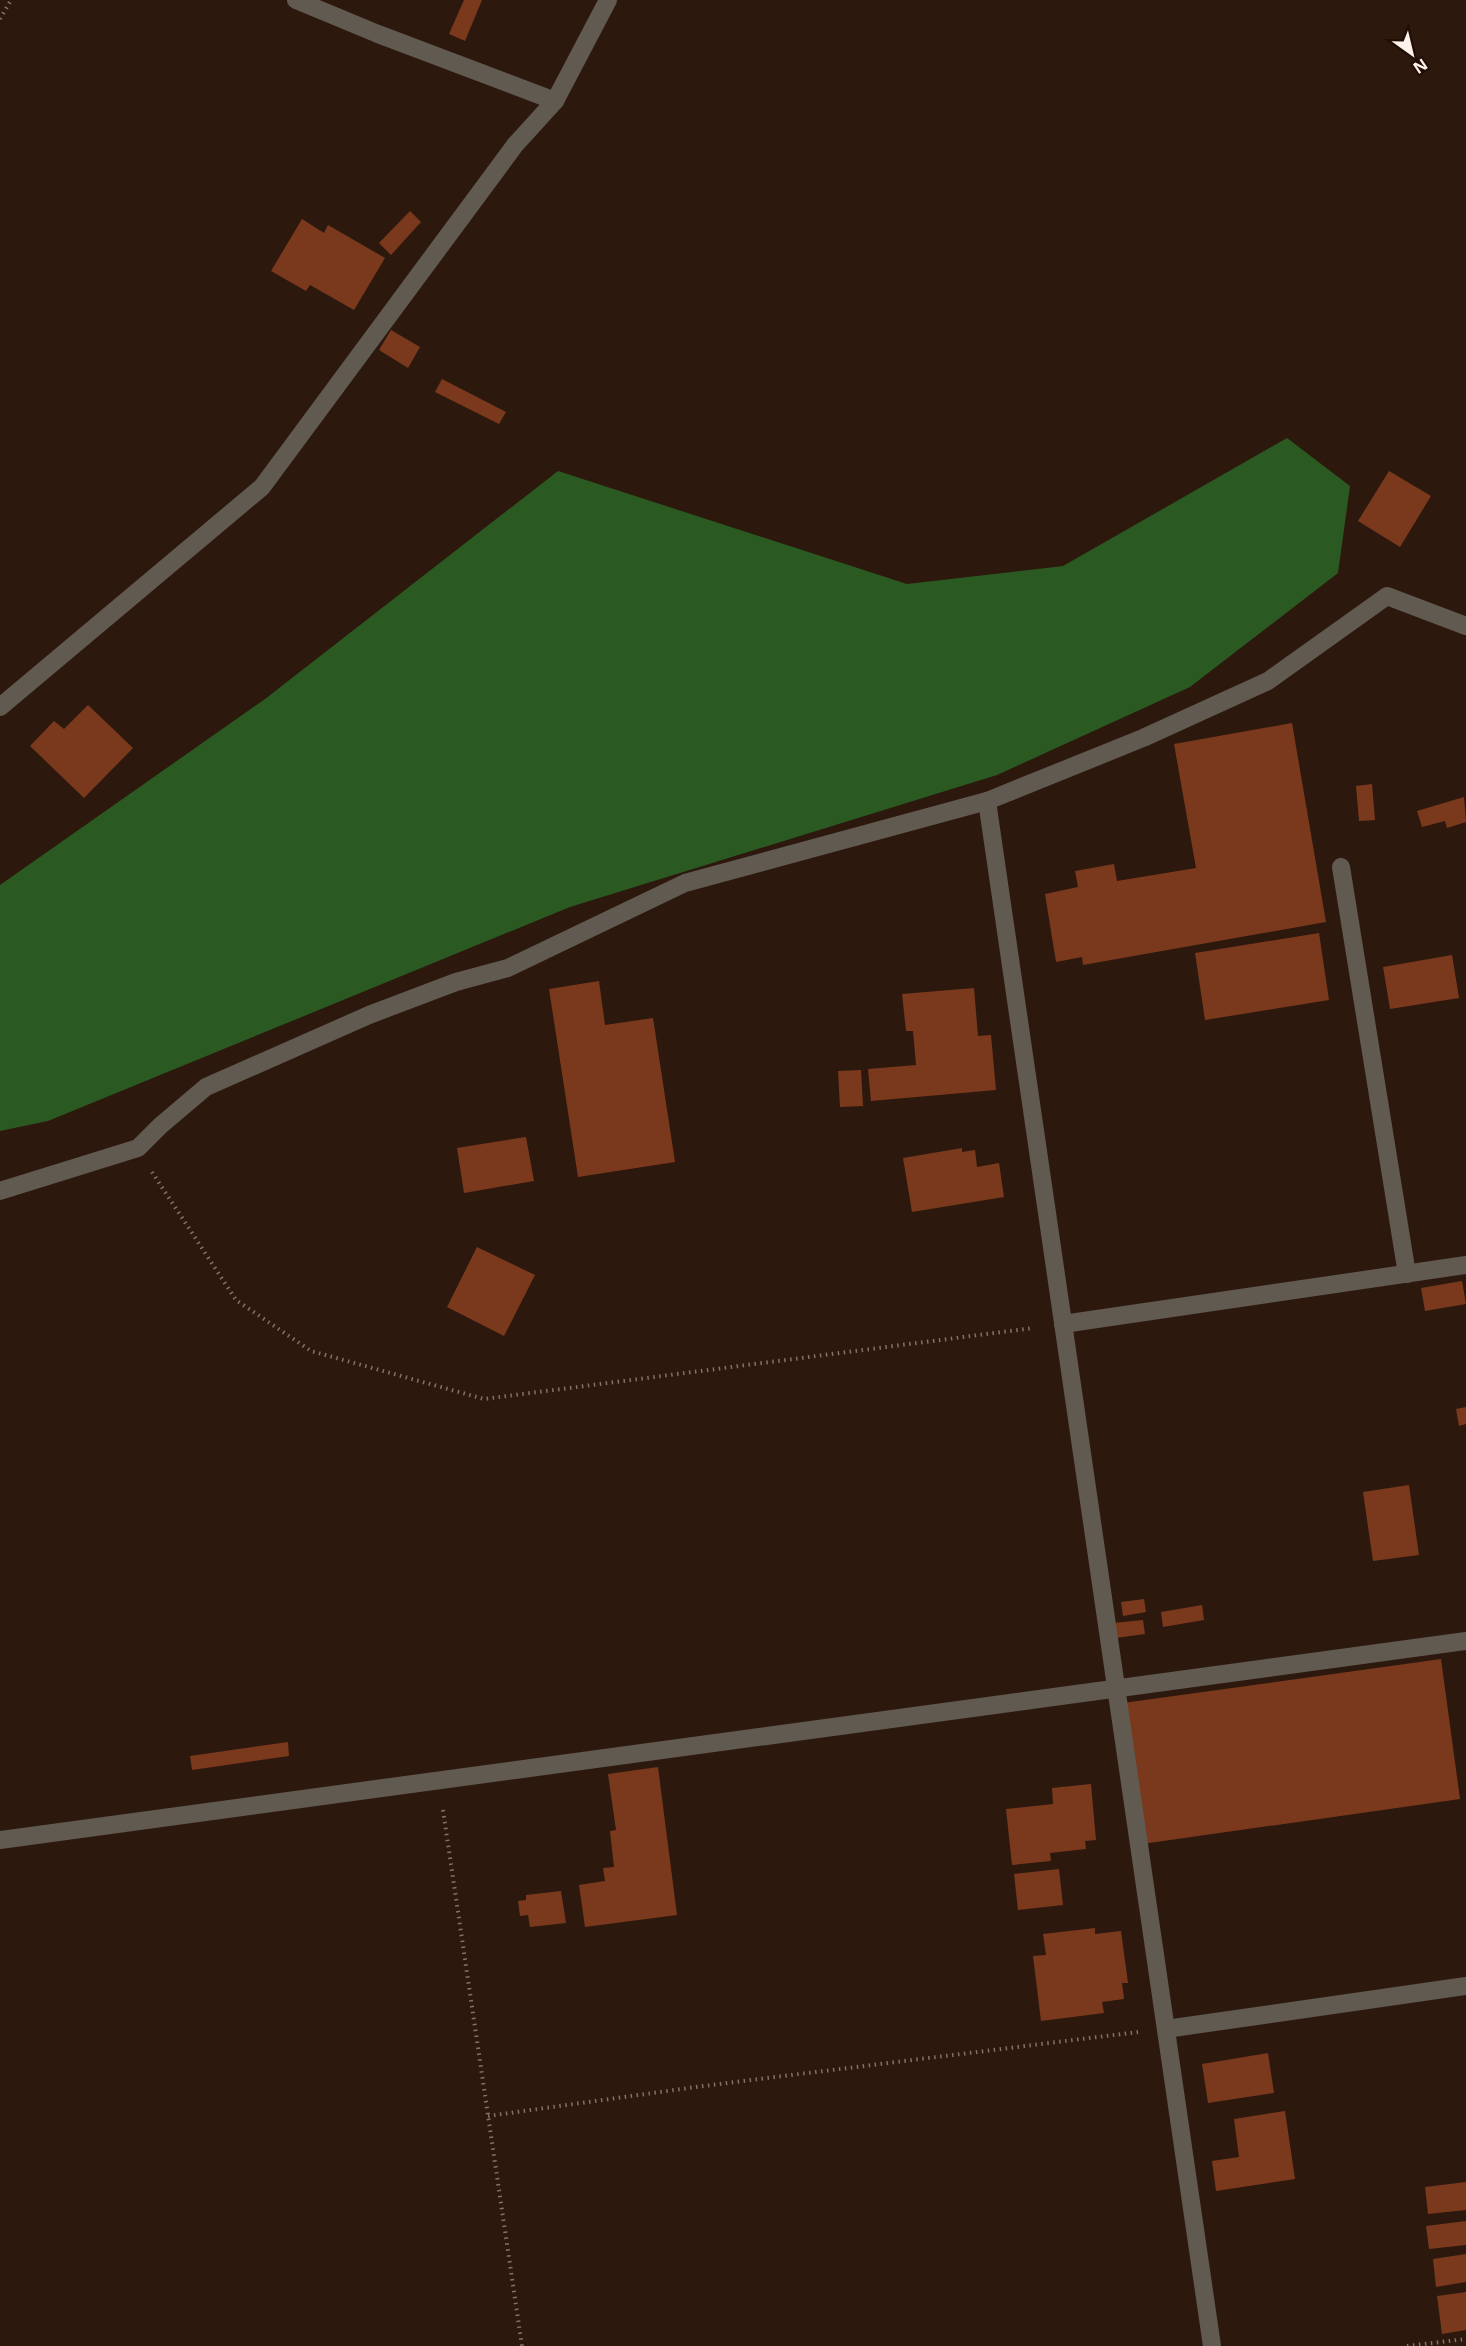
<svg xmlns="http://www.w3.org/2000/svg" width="1466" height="2346" font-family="'Open Sans',sans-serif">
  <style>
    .forest { fill: #2a5921 }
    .building { fill: #7a391c }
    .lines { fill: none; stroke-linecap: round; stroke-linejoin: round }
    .path { stroke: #837269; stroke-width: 4; stroke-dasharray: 1.5 4.5; stroke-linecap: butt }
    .minor { stroke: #615a51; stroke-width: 18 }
  </style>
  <rect width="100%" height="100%" fill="#2d180e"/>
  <!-- forest -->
  <path class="forest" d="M1287,438l63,48 -12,87 -148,114 -193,88 -427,132 -522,214 -48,10v-246l265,-186 293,-228 349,113 156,-18z"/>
  <!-- building -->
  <g class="building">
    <path d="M464,0h18l-17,41 -16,-7z"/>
    <path d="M410,211l11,11 -30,33 -12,-12z"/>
    <path d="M302,219l22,14 4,-8 57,33 -31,52 -44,-25 -4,6 -35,-20z"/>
    <path d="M391,330l29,17 -12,21 -29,-18z"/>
    <path d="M442,379l64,33 -7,12 -64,-32z"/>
    <path d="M1389,471l42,25 -31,51 -42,-26z"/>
    <path d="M88,705l45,43 -49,50 -54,-52 24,-25 10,8z"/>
    <path d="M1292,723l34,199 -243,43 -1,-8 -26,5 -11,-68 33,-7 -3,-16 39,-7 3,17 79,-13 -22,-124z"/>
    <path d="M1372,784l3,36 -16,1 -3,-35z"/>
    <path d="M1464,797l2,25 -19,6 -2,-7 -23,6 -5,-16z"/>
    <path d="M1319,933l10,67 -124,20 -10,-67z"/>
    <path d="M1452,955l7,43 -69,11 -7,-42z"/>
    <path d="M599,981l6,44 48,-7 22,144 -97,15 -29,-188z"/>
    <path d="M974,988l4,48 13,-1 5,55 -125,11 -3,-32 48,-4 -3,-34h-7l-4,-37z"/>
    <path d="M861,1070l2,36 -23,1 -2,-36z"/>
    <path d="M526,1137l8,44 -70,12 -7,-45z"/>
    <path d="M962,1148v4l13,-2 2,17 22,-4 5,34 -92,15 -9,-54z"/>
    <path d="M477,1247l58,28 -31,61 -57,-29z"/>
    <path d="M1462,1281l4,23 -41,7 -4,-23z"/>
    <path d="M1466,1407v17l-7,2 -3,-17z"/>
    <path d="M1409,1485l10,70 -46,6 -10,-69z"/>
    <path d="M1144,1599l2,13 -23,4 -2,-14z"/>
    <path d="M1202,1605l2,15 -41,7 -2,-15z"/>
    <path d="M1143,1620l2,14 -29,4 -3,-15z"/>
    <path d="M1441,1659l19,140 -318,45 -19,-141z"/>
    <path d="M288,1742l1,14 -97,14 -2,-14z"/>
    <path d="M658,1767l19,148 -92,12 -6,-42 26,-4 -2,-13 11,-1 -4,-36 6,-1 -8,-56z"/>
    <path d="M1091,1784l5,56 -11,1 1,8 -36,4 1,8 -39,4 -6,-56 47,-5 -1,-16z"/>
    <path d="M1059,1869l4,36 -45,5 -4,-36z"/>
    <path d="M561,1891l5,32 -36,4 -2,-12 -8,1 -2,-15 8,-1v-5z"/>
    <path d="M1095,1928v6l26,-3 7,52h-6l2,16 -22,3 2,11 -63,8 -8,-65 13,-1 -3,-21z"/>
    <path d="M1268,2053l6,40 -66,10 -6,-39z"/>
    <path d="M1285,2111l10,68 -79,12 -4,-30 27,-4 -5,-38z"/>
    <path d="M1466,2182v28l-38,4 -3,-27z"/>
    <path d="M1466,2221v24l-37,4 -3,-23z"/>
    <path d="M1466,2254v28l-30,5 -3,-28z"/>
    <path d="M1466,2292v38l-24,4 -5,-38z"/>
  </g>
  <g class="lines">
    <!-- path -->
    <g class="path">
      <path d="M0,19l11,-19"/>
      <path d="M152,1172l84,128 75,51 173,48 549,-71"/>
      <path d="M443,1810l79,536"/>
      <path d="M488,2116l215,-30 435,-54"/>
      <path d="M1407,2346l59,-7"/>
    </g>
    <!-- minor -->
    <g class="minor">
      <path d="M296,0l82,34 177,67"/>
      <path d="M0,707l262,-220 253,-342 40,-44 53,-101"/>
      <path d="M987,801l225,1545"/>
      <path d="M1341,867l66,407"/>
      <path d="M0,1191l138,-43 22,-22 46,-39 163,-72 87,-33 52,-14 177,-85 302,-82 156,-63 125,-57 119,-85 79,30"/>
      <path d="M1063,1324l403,-59"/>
      <path d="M0,1840l1466,-199"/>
      <path d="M1166,2029l300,-43"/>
    </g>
  </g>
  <!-- north arrow -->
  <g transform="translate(1412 54) rotate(146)" stroke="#230e06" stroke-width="4.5" paint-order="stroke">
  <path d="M0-4.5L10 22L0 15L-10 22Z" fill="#fef2ec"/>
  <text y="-9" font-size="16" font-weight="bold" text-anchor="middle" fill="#fef2ec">N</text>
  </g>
</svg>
